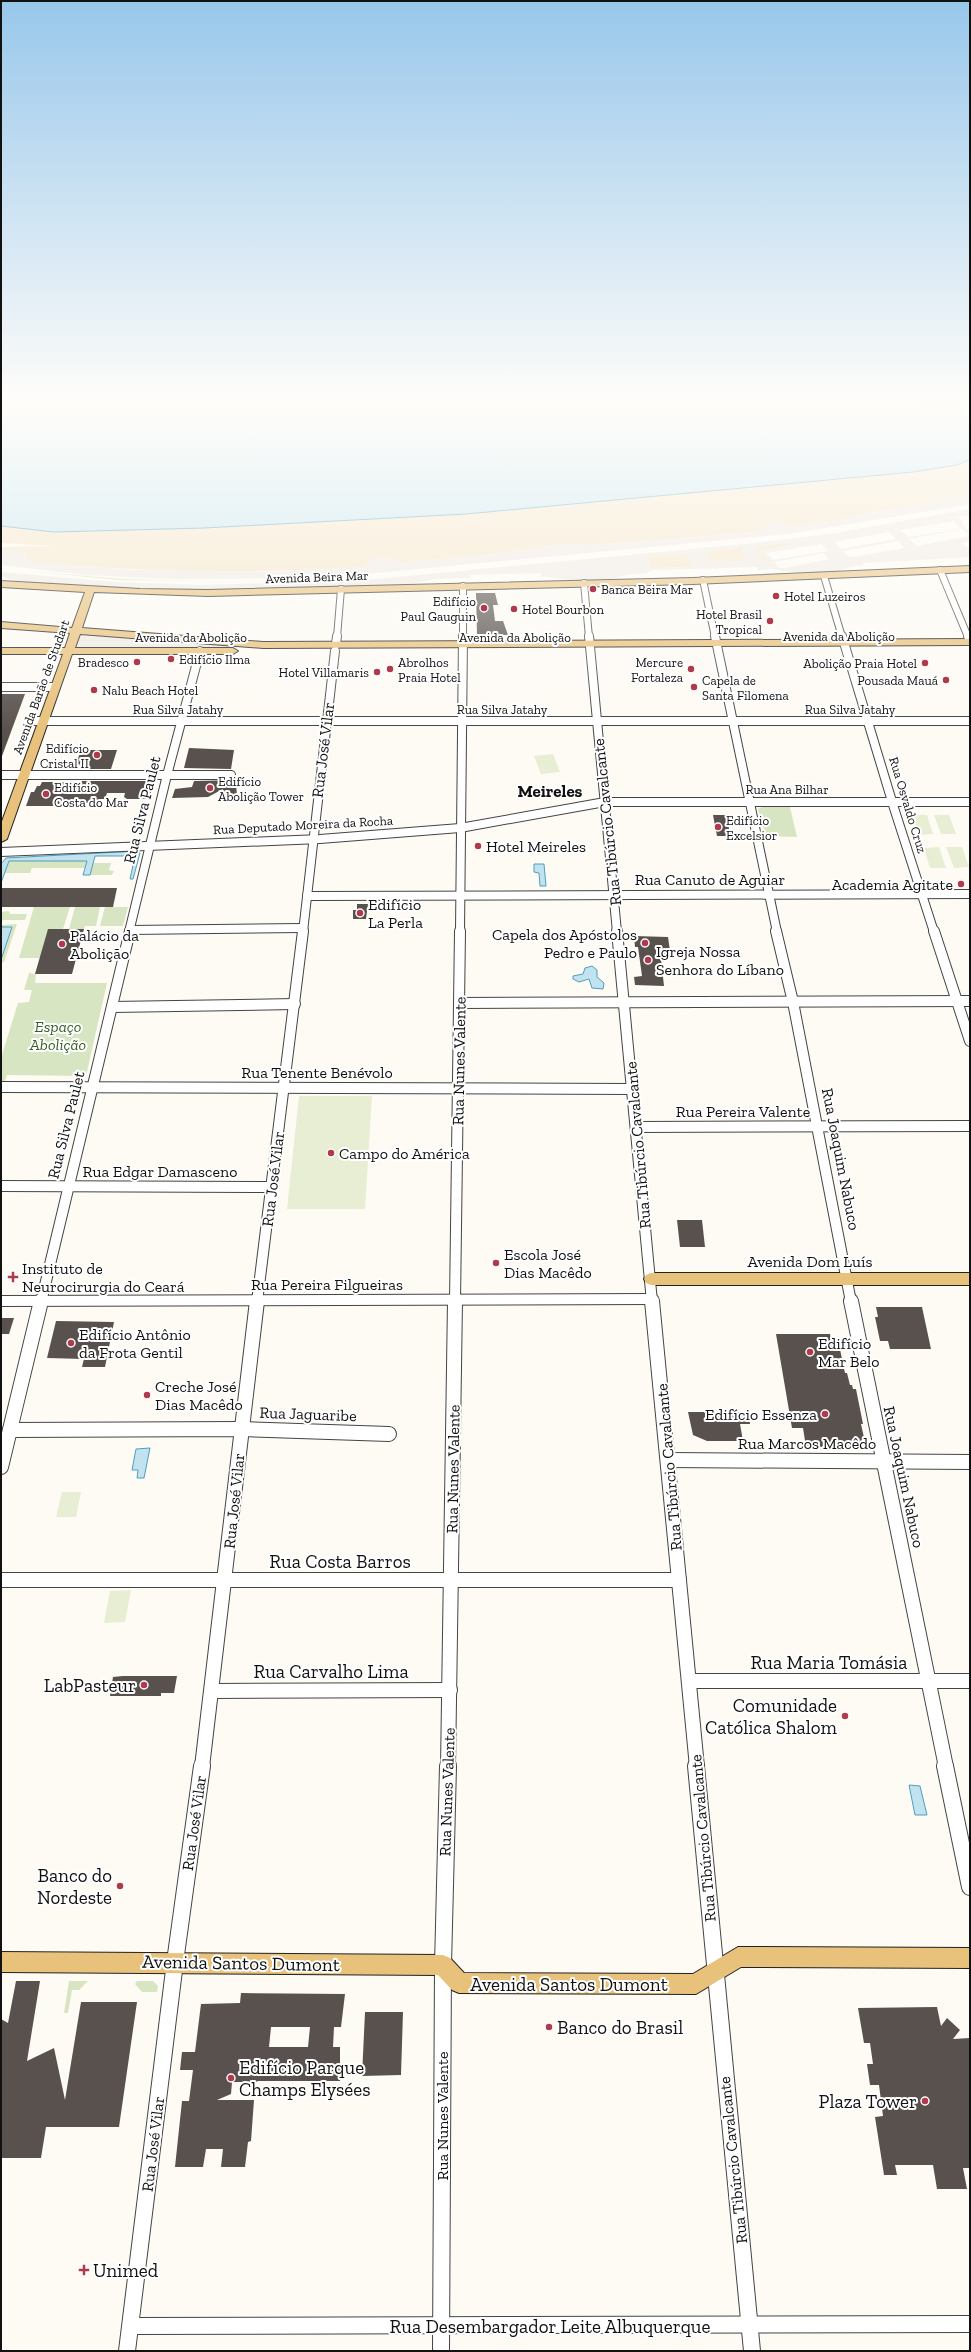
<svg xmlns="http://www.w3.org/2000/svg" width="971" height="2352" font-family="'Zilla Slab',serif">
  <style>
    .green { fill: #d8e5c2 }
    .sand { fill: #f4e5c7 }
    .pitch { fill: #e7eed3 }
    .plaza { fill: #efeae3; fill-rule: evenodd }
    .water { fill: #c0e3ef; stroke: #509ebe }
    .building { fill: #58514e; fill-rule: evenodd }
    .lines { fill: none; stroke-linecap: round; stroke-linejoin: round }
    .minor-far4-casing { stroke: #444; stroke-width: 8 }
    .minor-far3-casing { stroke: #444; stroke-width: 10 }
    .minor-far2-casing { stroke: #444; stroke-width: 12 }
    .minor-far1-casing { stroke: #444; stroke-width: 16 }
    .minor-casing { stroke: #444; stroke-width: 18 }
    .major-casing { stroke: #222; stroke-width: 2 }
    .minor-far4 { stroke: #fff; stroke-width: 6 }
    .minor-far3 { stroke: #fff; stroke-width: 8 }
    .minor-far2 { stroke: #fff; stroke-width: 10 }
    .minor-far1 { stroke: #fff; stroke-width: 14 }
    .minor { stroke: #fff; stroke-width: 16 }
    .major { fill: #e8c17b; fill-rule: evenodd }
    .poi-dot { fill: #b0394c; stroke: #fff; stroke-width: 1.5 }
    .labels { text-anchor: middle; dominant-baseline: central; stroke-width: 4; stroke-linejoin: round; paint-order: stroke }
    .far-street-label { font-size: 13px; fill: #111; stroke: #fff }
    .far-poi-label { font-size: 13px; fill: #111; stroke: #fff; text-anchor: start }
    .street-label { font-size: 16px; fill: #111; stroke: #fff }
    .poi-label { font-size: 16px; fill: #111; stroke: #fff; text-anchor: start }
    .park-label { font-size: 16px; font-style: italic; fill: #3a6128; stroke: #fff }
    .far-district-label { font-size: 17px; font-weight: bold; fill: #111; stroke: #fff }
    .near-street-label { font-size: 19px; fill: #111; stroke: #fff }
    .near-poi-label { font-size: 19px; fill: #111; stroke: #fff; text-anchor: end }
  </style>
  <rect width="100%" height="100%" fill="#fefbf5"/>
  <!-- green -->
  <g class="green">
    <path d="M27,571l96,8 77,2 -81,-1z"/>
    <path d="M762,807h28l7,30 -31,-1 -8,-27z"/>
    <path d="M9,861h78l-2,7h-53l-2,5h-25z"/>
    <path d="M93,863h18l-2,7 5,1 -2,4h-22z"/>
    <path d="M34,907h36l-7,22h-15l-8,29h-21z"/>
    <path d="M75,907h25l-4,19h-11l-1,3h-15z"/>
    <path d="M105,907h23l-5,19h-23z"/>
    <path d="M9,911l1,3h17l-2,6h-24v-8z"/>
    <path d="M17,924l-13,38h-3l11,-35h-11v-2z"/>
    <path d="M29,973l7,1 -1,9h72l-21,93 -79,-1 -2,6h-4v-23l17,-55 11,-1 3,-12h-8z"/>
    <path d="M69,1981h19l-9,9h-7l-4,23h-4z"/>
    <path d="M137,1981h16l5,5 -1,6h-15l-7,-8z"/>
  </g>
  <!-- sand -->
  <g class="sand">
    <path d="M970,459v35l-140,27 -39,5 -11,-3 -11,1 -7,7 -110,10 -65,4 -27,-1 -54,9 -106,10 -15,-6 -12,1v2l-11,7c-112,7 -224,6 -336,-6l-1,-7 -17,-3 -7,2v-6l55,-1 -55,-3v-17l53,6 150,-4 262,-14 447,-42 44,-7z"/>
    <path d="M790,542l3,3 -32,6 11,11 -5,1 -15,-16z"/>
    <path d="M742,547l5,14 -38,1 -4,-11z"/>
    <path d="M688,553l4,14 -41,1 -5,-11z"/>
  </g>
  <!-- pitch -->
  <g class="pitch">
    <path d="M553,754l7,18 -19,2 -7,-18z"/>
    <path d="M912,815h15l6,19 -15,1z"/>
    <path d="M934,815h15l7,19h-15z"/>
    <path d="M939,847l7,21h-16l-6,-20z"/>
    <path d="M946,847h16l7,20 -15,1z"/>
    <path d="M299,1096h73l-7,113h-78z"/>
    <path d="M62,1492h19l-5,25h-20z"/>
    <path d="M131,1590l-6,32 -21,1 6,-32z"/>
  </g>
  <!-- plaza -->
  <g class="plaza">
    <path d="M970,494v10l-181,30 -425,40 -86,4 -106,1 -85,-4 -86,-10v-12l9,-3 13,2 -1,1 3,1 -1,1 4,3 -1,3 106,9 132,2 97,-5 7,-6 4,-1 -1,-2 13,-1 15,6 106,-10 54,-9 27,1 65,-4 109,-10 -1,-2 6,-3 -1,-1 3,-1 -1,-2 11,-1 13,5 39,-5z"/>
    <path d="M970,509v7l-14,1 5,2 2,6 7,7v9l-8,2 8,6v8l-107,6v2l-13,2 -16,5 -27,2 -36,-5 -13,1 -1,-3 -105,3 -6,3 -15,1 -29,7 -31,-1 -30,-4v-3l-71,2v3l-36,1 -32,7 -217,5 -162,-8 -22,-7v-4l113,10 88,3 153,-4 400,-38 81,-10zM954,521l7,8 -53,8 -7,-7zM963,529l6,7 -52,10 -8,-7zM889,532l7,7 -55,10 -7,-7zM898,541l7,7 -52,9 -5,-1 -5,-5zM790,542l3,3 -33,5 11,12 -4,1 -15,-16zM822,544l6,7 -55,9 -7,-7zM742,547l5,14 -38,1 -4,-11zM687,553l5,14 -41,1 -4,-11zM824,553l5,6 -44,9h-5l-6,-6z"/>
    <path d="M79,635h1l190,12h-195z"/>
  </g>
  <!-- water -->
  <g class="water">
    <path d="M1,402h909l6,3h43l11,19v35l-13,6 -44,7 -447,42 -262,14 -150,4 -53,-6z"/>
    <path d="M138,851l2,2 -7,26h-3l5,-23h-40l-5,19h-7l4,-14h-78l-8,22v-19l5,-6z"/>
    <path d="M534,864h10l2,22h-6l-1,-13 -5,-1z"/>
    <path d="M1,927h11l-11,33z"/>
    <path d="M592,966l5,4v7l7,6 -1,6 -11,-1 -3,-9 -10,3 -6,-3v-3l10,-2 2,-6z"/>
    <path d="M150,1448l-6,30h-7l1,-8h-6l4,-21z"/>
    <path d="M909,1785l11,1 7,29h-12z"/>
  </g>
  <!-- building -->
  <g class="building">
    <path d="M476,593h19l3,12h-5l2,16h8l5,14 -31,-1z"/>
    <path d="M1,694h24l-23,62h-1z"/>
    <path d="M189,748l45,2 -3,19 -47,-1z"/>
    <path d="M81,750h36l-6,19h-29l1,-4 -7,-1z"/>
    <path d="M241,780l-5,2 1,16h-16l2,-9 -15,8 -36,1 3,-9 17,-2 2,-6z"/>
    <path d="M82,781h72l-5,18h-22l-3,-2 1,-4h-18l-2,6h-5l-1,4h-33l-1,3h-39l5,-14h3l3,-6h3l2,-4h23l-2,5h17z"/>
    <path d="M713,815h14l3,21h-13z"/>
    <path d="M1,888h116l-4,19h-112z"/>
    <path d="M357,904h11l-2,15h-13v-9h4z"/>
    <path d="M48,929h36l-12,45h-37z"/>
    <path d="M634,936l34,1 3,21 -10,1 3,27 -29,-1 -1,-8 8,-1 -4,-29h-3z"/>
    <path d="M677,1220h25l3,27h-25z"/>
    <path d="M876,1307h46l9,42h-41l-2,-8h-8l-5,-24h3z"/>
    <path d="M1,1318h13l-5,16h-8z"/>
    <path d="M56,1321l58,1 -9,45h-23l2,-8 -37,-1z"/>
    <path d="M776,1334h54l1,6h7l7,33h2l3,12h2l1,4h3l7,35h-2l4,18h-4l2,5h-57l-3,-19h-11z"/>
    <path d="M688,1412h61l1,12h-10l3,17h-36l-14,-6z"/>
    <path d="M123,1676h54l-3,17h-13v3h-51l3,-19z"/>
    <path d="M16,1981h24l-13,80 27,-13 11,52 16,-98h56l-18,125h-73l-5,31h-40v-139l7,4z"/>
    <path d="M241,1993l104,1 -4,33h-7l-1,20h7v34h-82l-8,4 -1,-3h-17l-1,12 -14,6h37l-3,41 -3,1 -3,25h-24l2,-18h-17l-3,18h-28l7,-66h7l4,-31h-13l2,-18h13l6,-48 39,-1zM271,2027h39l-2,20h-39z"/>
    <path d="M937,2007l4,19 6,-8 13,12 -7,9 17,-1v130h-7l4,21h-30l-4,-24h-38l2,10h-13l-9,-58 8,-1 -4,-31h-9l-3,-21h6l-3,-21h-6l-6,-35z"/>
    <path d="M365,2012h38l-2,63 -39,1z"/>
  </g>
  <g class="lines">
    <!-- minor-far4 casing -->
    <g class="minor-far4-casing">
      <g id="minor-far4">
        <path d="M940,570l28,67"/>
        <path d="M824,576l18,61"/>
        <path d="M703,580l12,57"/>
        <path d="M584,583l5,54"/>
        <path d="M463,586v51"/>
        <path d="M337,637l4,-48"/>
      </g>
    </g>
    <!-- minor-far3 casing -->
    <g class="minor-far3-casing">
      <g id="minor-far3">
        <path d="M589,636l28,296"/>
        <path d="M715,636l62,296"/>
        <path d="M842,636l52,172 40,124"/>
        <path d="M968,636l2,5"/>
        <path d="M336,644l1,-8"/>
        <path d="M1,687h54"/>
        <path d="M35,721h935"/>
        <path d="M1,775h230"/>
        <path d="M1,852l319,-13 140,-11 145,-26h365"/>
        <path d="M307,896l663,-2"/>
        <path d="M130,930l173,-2"/>
        <path d="M129,932l37,-153 34,-128"/>
        <path d="M303,932l32,-281"/>
        <path d="M460,932l3,-296"/>
      </g>
    </g>
    <!-- minor-far2 casing -->
    <g class="minor-far2-casing">
      <g id="minor-far2">
        <path d="M617,931l35,371"/>
        <path d="M776,931l17,71 58,300"/>
        <path d="M934,931l36,110"/>
        <path d="M460,1003l510,-2"/>
        <path d="M112,1007l183,-3"/>
        <path d="M1,1087l631,2"/>
        <path d="M636,1127l334,-1"/>
        <path d="M1,1186l270,1"/>
        <path d="M1,1301l651,-2"/>
        <path d="M41,1302l89,-371"/>
        <path d="M257,1302l46,-371"/>
        <path d="M455,1302l5,-371"/>
      </g>
    </g>
    <!-- minor-far1 casing -->
    <g class="minor-far1-casing">
      <g id="minor-far1">
        <path d="M652,1301l45,466"/>
        <path d="M851,1301l95,466"/>
        <path d="M10,1430l231,-1 148,5"/>
        <path d="M668,1460l302,2"/>
        <path d="M1,1467l40,-166"/>
        <path d="M1,1580h678"/>
        <path d="M689,1681h281"/>
        <path d="M212,1691l238,-1"/>
        <path d="M202,1767l55,-466"/>
        <path d="M448,1767l7,-466"/>
      </g>
    </g>
    <!-- minor casing -->
    <g class="minor-casing">
      <g id="minor">
        <path d="M696,1766l56,585"/>
        <path d="M945,1766l25,121"/>
        <path d="M131,2326l839,-2"/>
        <path d="M127,2351l48,-389 27,-196"/>
        <path d="M441,2351l2,-386 5,-199"/>
      </g>
    </g>
    <!-- major casing -->
    <g class="major-casing">
      <g id="major">
        <path d="M970,566v6l-277,12 -485,12 -114,-4 -12,36 181,14 707,-3v6l-707,3 -183,-14 -5,14h158l5,3 -5,3h-161l-65,185 -6,3v-18l62,-170h-62v-6h64l5,-15 -69,-5v-6l71,6 13,-36 -84,-5v-6l139,8 68,1 485,-12z"/>
        <path d="M651,1273h319v12h-319l-5,-2 -2,-4 2,-4z"/>
        <path d="M738,1947l232,1v20l-229,-1 -45,27 -237,-1 -7,-3 -14,-15 -437,-3v-20l442,3 7,3 14,15 229,1z"/>
      </g>
    </g>
    <!-- minor-far4 -->
    <use href="#minor-far4" class="minor-far4"/>
    <!-- minor-far3 -->
    <use href="#minor-far3" class="minor-far3"/>
    <!-- minor-far2 -->
    <use href="#minor-far2" class="minor-far2"/>
    <!-- minor-far1 -->
    <use href="#minor-far1" class="minor-far1"/>
    <!-- minor -->
    <use href="#minor" class="minor"/>
    <!-- major -->
    <use href="#major" class="major"/>
  </g>
  <!-- sky -->
  <linearGradient id="sky" x2="0" y2="1"><stop stop-color="#98c7eb"/><stop offset="0.55" stop-color="#fffdfa"/><stop offset="1" stop-color="#fffdfa" stop-opacity="0"/></linearGradient>
  <rect width="971" height="731" fill="url(#sky)"/>
  <!-- markers -->
  <g class="poi-dot">
    <circle cx="593" cy="589" r="4"/>
    <circle cx="776" cy="596" r="4"/>
    <circle cx="484" cy="608" r="4"/>
    <circle cx="514" cy="609" r="4"/>
    <circle cx="770" cy="621" r="4"/>
    <circle cx="171" cy="659" r="4"/>
    <circle cx="137" cy="662" r="4"/>
    <circle cx="925" cy="663" r="4"/>
    <circle cx="390" cy="669" r="4"/>
    <circle cx="691" cy="669" r="4"/>
    <circle cx="377" cy="672" r="4"/>
    <circle cx="946" cy="680" r="4"/>
    <circle cx="694" cy="687" r="4"/>
    <circle cx="94" cy="690" r="4"/>
    <circle cx="97" cy="755" r="4"/>
    <circle cx="210" cy="788" r="4"/>
    <circle cx="46" cy="794" r="4"/>
    <circle cx="718" cy="827" r="4"/>
    <circle cx="478" cy="846" r="4"/>
    <circle cx="961" cy="884" r="4"/>
    <circle cx="360" cy="913" r="4"/>
    <circle cx="645" cy="943" r="4"/>
    <circle cx="62" cy="944" r="4"/>
    <circle cx="648" cy="960" r="4"/>
    <circle cx="331" cy="1153" r="4"/>
    <circle cx="496" cy="1263" r="4"/>
    <path d="M11 1271h4v4h4v4h-4v4h-4v-4h-4v-4h4z"/>
    <circle cx="71" cy="1343" r="4"/>
    <circle cx="810" cy="1352" r="4"/>
    <circle cx="147" cy="1395" r="4"/>
    <circle cx="825" cy="1414" r="4"/>
    <circle cx="144" cy="1685" r="4"/>
    <circle cx="845" cy="1716" r="4"/>
    <circle cx="120" cy="1886" r="4"/>
    <circle cx="549" cy="2027" r="4"/>
    <circle cx="231" cy="2078" r="4"/>
    <circle cx="925" cy="2101" r="4"/>
    <path d="M82 2264h4v4h4v4h-4v4h-4v-4h-4v-4h4z"/>
  </g>
  <g class="labels">
    <!-- far-street labels -->
    <g class="far-street-label">
      <text transform="translate(317 577) rotate(-2)">Avenida Beira Mar</text>
      <text x="839" y="636">Avenida da Abolição</text>
      <text x="191" y="637">Avenida da Abolição</text>
      <text x="515" y="637">Avenida da Abolição</text>
      <text transform="translate(41 687) rotate(-70)">Avenida Barão de Studart</text>
      <text x="178" y="709">Rua Silva Jatahy</text>
      <text x="502" y="709">Rua Silva Jatahy</text>
      <text x="850" y="709">Rua Silva Jatahy</text>
      <text x="787" y="789">Rua Ana Bilhar</text>
      <text transform="translate(908 805) rotate(73)">Rua Osvaldo Cruz</text>
      <text transform="translate(303 825) rotate(-3)">Rua Deputado Moreira da Rocha</text>
    </g>
    <!-- far-poi labels -->
    <g class="far-poi-label">
      <text x="601" y="589">Banca Beira Mar</text>
      <text x="784" y="596">Hotel Luzeiros</text>
      <text x="476" y="601" text-anchor="end">Edifício<tspan x="476" dy="15">Paul Gauguin</tspan></text>
      <text x="522" y="609">Hotel Bourbon</text>
      <text x="762" y="614" text-anchor="end">Hotel Brasil<tspan x="762" dy="15">Tropical</tspan></text>
      <text x="179" y="659">Edifício Ilma</text>
      <text x="129" y="662" text-anchor="end">Bradesco</text>
      <text x="398" y="662">Abrolhos<tspan x="398" dy="15">Praia Hotel</tspan></text>
      <text x="683" y="662" text-anchor="end">Mercure<tspan x="683" dy="15">Fortaleza</tspan></text>
      <text x="917" y="663" text-anchor="end">Abolição Praia Hotel</text>
      <text x="369" y="672" text-anchor="end">Hotel Villamaris</text>
      <text x="702" y="680">Capela de<tspan x="702" dy="15">Santa Filomena</tspan></text>
      <text x="938" y="680" text-anchor="end">Pousada Mauá</text>
      <text x="102" y="690">Nalu Beach Hotel</text>
      <text x="89" y="748" text-anchor="end">Edifício<tspan x="89" dy="15">Cristal II</tspan></text>
      <text x="218" y="781">Edifício<tspan x="218" dy="15">Abolição Tower</tspan></text>
      <text x="54" y="787">Edifício<tspan x="54" dy="15">Costa do Mar</tspan></text>
      <text x="726" y="820">Edifício<tspan x="726" dy="15">Excelsior</tspan></text>
    </g>
    <!-- street labels -->
    <g class="street-label">
      <text transform="translate(323 750) rotate(-83)">Rua José Vilar</text>
      <text transform="translate(142 810) rotate(-76)">Rua Silva Paulet</text>
      <text transform="translate(607 822) rotate(-96)">Rua Tibúrcio Cavalcante</text>
      <text x="710" y="879">Rua Canuto de Aguiar</text>
      <text transform="translate(459 1061) rotate(-89)">Rua Nunes Valente</text>
      <text x="317" y="1072">Rua Tenente Benévolo</text>
      <text x="743" y="1111">Rua Pereira Valente</text>
      <text transform="translate(66 1125) rotate(-76)">Rua Silva Paulet</text>
      <text transform="translate(638 1145) rotate(-95)">Rua Tibúrcio Cavalcante</text>
      <text transform="translate(841 1159) rotate(79)">Rua Joaquim Nabuco</text>
      <text x="160" y="1171">Rua Edgar Damasceno</text>
      <text transform="translate(273 1179) rotate(-83)">Rua José Vilar</text>
      <text x="810" y="1261">Avenida Dom Luís</text>
      <text x="327" y="1284">Rua Pereira Filgueiras</text>
      <text transform="translate(308 1414) rotate(2)">Rua Jaguaribe</text>
      <text x="807" y="1443">Rua Marcos Macêdo</text>
      <text transform="translate(669 1467) rotate(-95)">Rua Tibúrcio Cavalcante</text>
      <text transform="translate(453 1469) rotate(-89)">Rua Nunes Valente</text>
      <text transform="translate(904 1477) rotate(78)">Rua Joaquim Nabuco</text>
      <text transform="translate(234 1501) rotate(-84)">Rua José Vilar</text>
      <text transform="translate(447 1792) rotate(-88)">Rua Nunes Valente</text>
      <text transform="translate(194 1823) rotate(-82)">Rua José Vilar</text>
      <text transform="translate(703 1838) rotate(-95)">Rua Tibúrcio Cavalcante</text>
      <text transform="translate(442 2116) rotate(-90)">Rua Nunes Valente</text>
      <text transform="translate(153 2144) rotate(-83)">Rua José Vilar</text>
      <text transform="translate(733 2160) rotate(-96)">Rua Tibúrcio Cavalcante</text>
    </g>
    <!-- poi labels -->
    <g class="poi-label">
      <text x="486" y="846">Hotel Meireles</text>
      <text x="953" y="884" text-anchor="end">Academia Agitate</text>
      <text x="368" y="904">Edifício<tspan x="368" dy="18">La Perla</tspan></text>
      <text x="637" y="934" text-anchor="end">Capela dos Apóstolos<tspan x="637" dy="18">Pedro e Paulo</tspan></text>
      <text x="70" y="935">Palácio da<tspan x="70" dy="18">Abolição</tspan></text>
      <text x="656" y="951">Igreja Nossa<tspan x="656" dy="18">Senhora do Líbano</tspan></text>
      <text x="339" y="1153">Campo do América</text>
      <text x="504" y="1254">Escola José<tspan x="504" dy="18">Dias Macêdo</tspan></text>
      <text x="22" y="1268">Instituto de<tspan x="22" dy="18">Neurocirurgia do Ceará</tspan></text>
      <text x="79" y="1334">Edifício Antônio<tspan x="79" dy="18">da Frota Gentil</tspan></text>
      <text x="818" y="1343">Edifício<tspan x="818" dy="18">Mar Belo</tspan></text>
      <text x="155" y="1386">Creche José<tspan x="155" dy="18">Dias Macêdo</tspan></text>
      <text x="817" y="1414" text-anchor="end">Edifício Essenza</text>
    </g>
    <!-- park labels -->
    <g class="park-label">
      <text x="58" y="1026">Espaço<tspan x="58" dy="18">Abolição</tspan></text>
    </g>
    <!-- far-district labels -->
    <g class="far-district-label">
      <text x="550" y="791">Meireles</text>
    </g>
    <!-- near-street labels -->
    <g class="near-street-label">
      <text x="340" y="1561">Rua Costa Barros</text>
      <text x="829" y="1662">Rua Maria Tomásia</text>
      <text x="331" y="1671">Rua Carvalho Lima</text>
      <text transform="translate(241 1963) rotate(1)">Avenida Santos Dumont</text>
      <text x="569" y="1984">Avenida Santos Dumont</text>
      <text x="550" y="2326">Rua Desembargador Leite Albuquerque</text>
    </g>
    <!-- near-poi labels -->
    <g class="near-poi-label">
      <text x="136" y="1685">LabPasteur</text>
      <text x="837" y="1705">Comunidade<tspan x="837" dy="22">Católica Shalom</tspan></text>
      <text x="112" y="1875">Banco do<tspan x="112" dy="22">Nordeste</tspan></text>
      <text x="557" y="2027" text-anchor="start">Banco do Brasil</text>
      <text x="239" y="2067" text-anchor="start">Edifício Parque<tspan x="239" dy="22">Champs Elysées</tspan></text>
      <text x="917" y="2101">Plaza Tower</text>
      <text x="93" y="2270" text-anchor="start">Unimed</text>
    </g>
  </g>
  <!-- border -->
  <rect width="971" height="2352" fill="none" stroke="#111111" stroke-width="4"/>
</svg>
